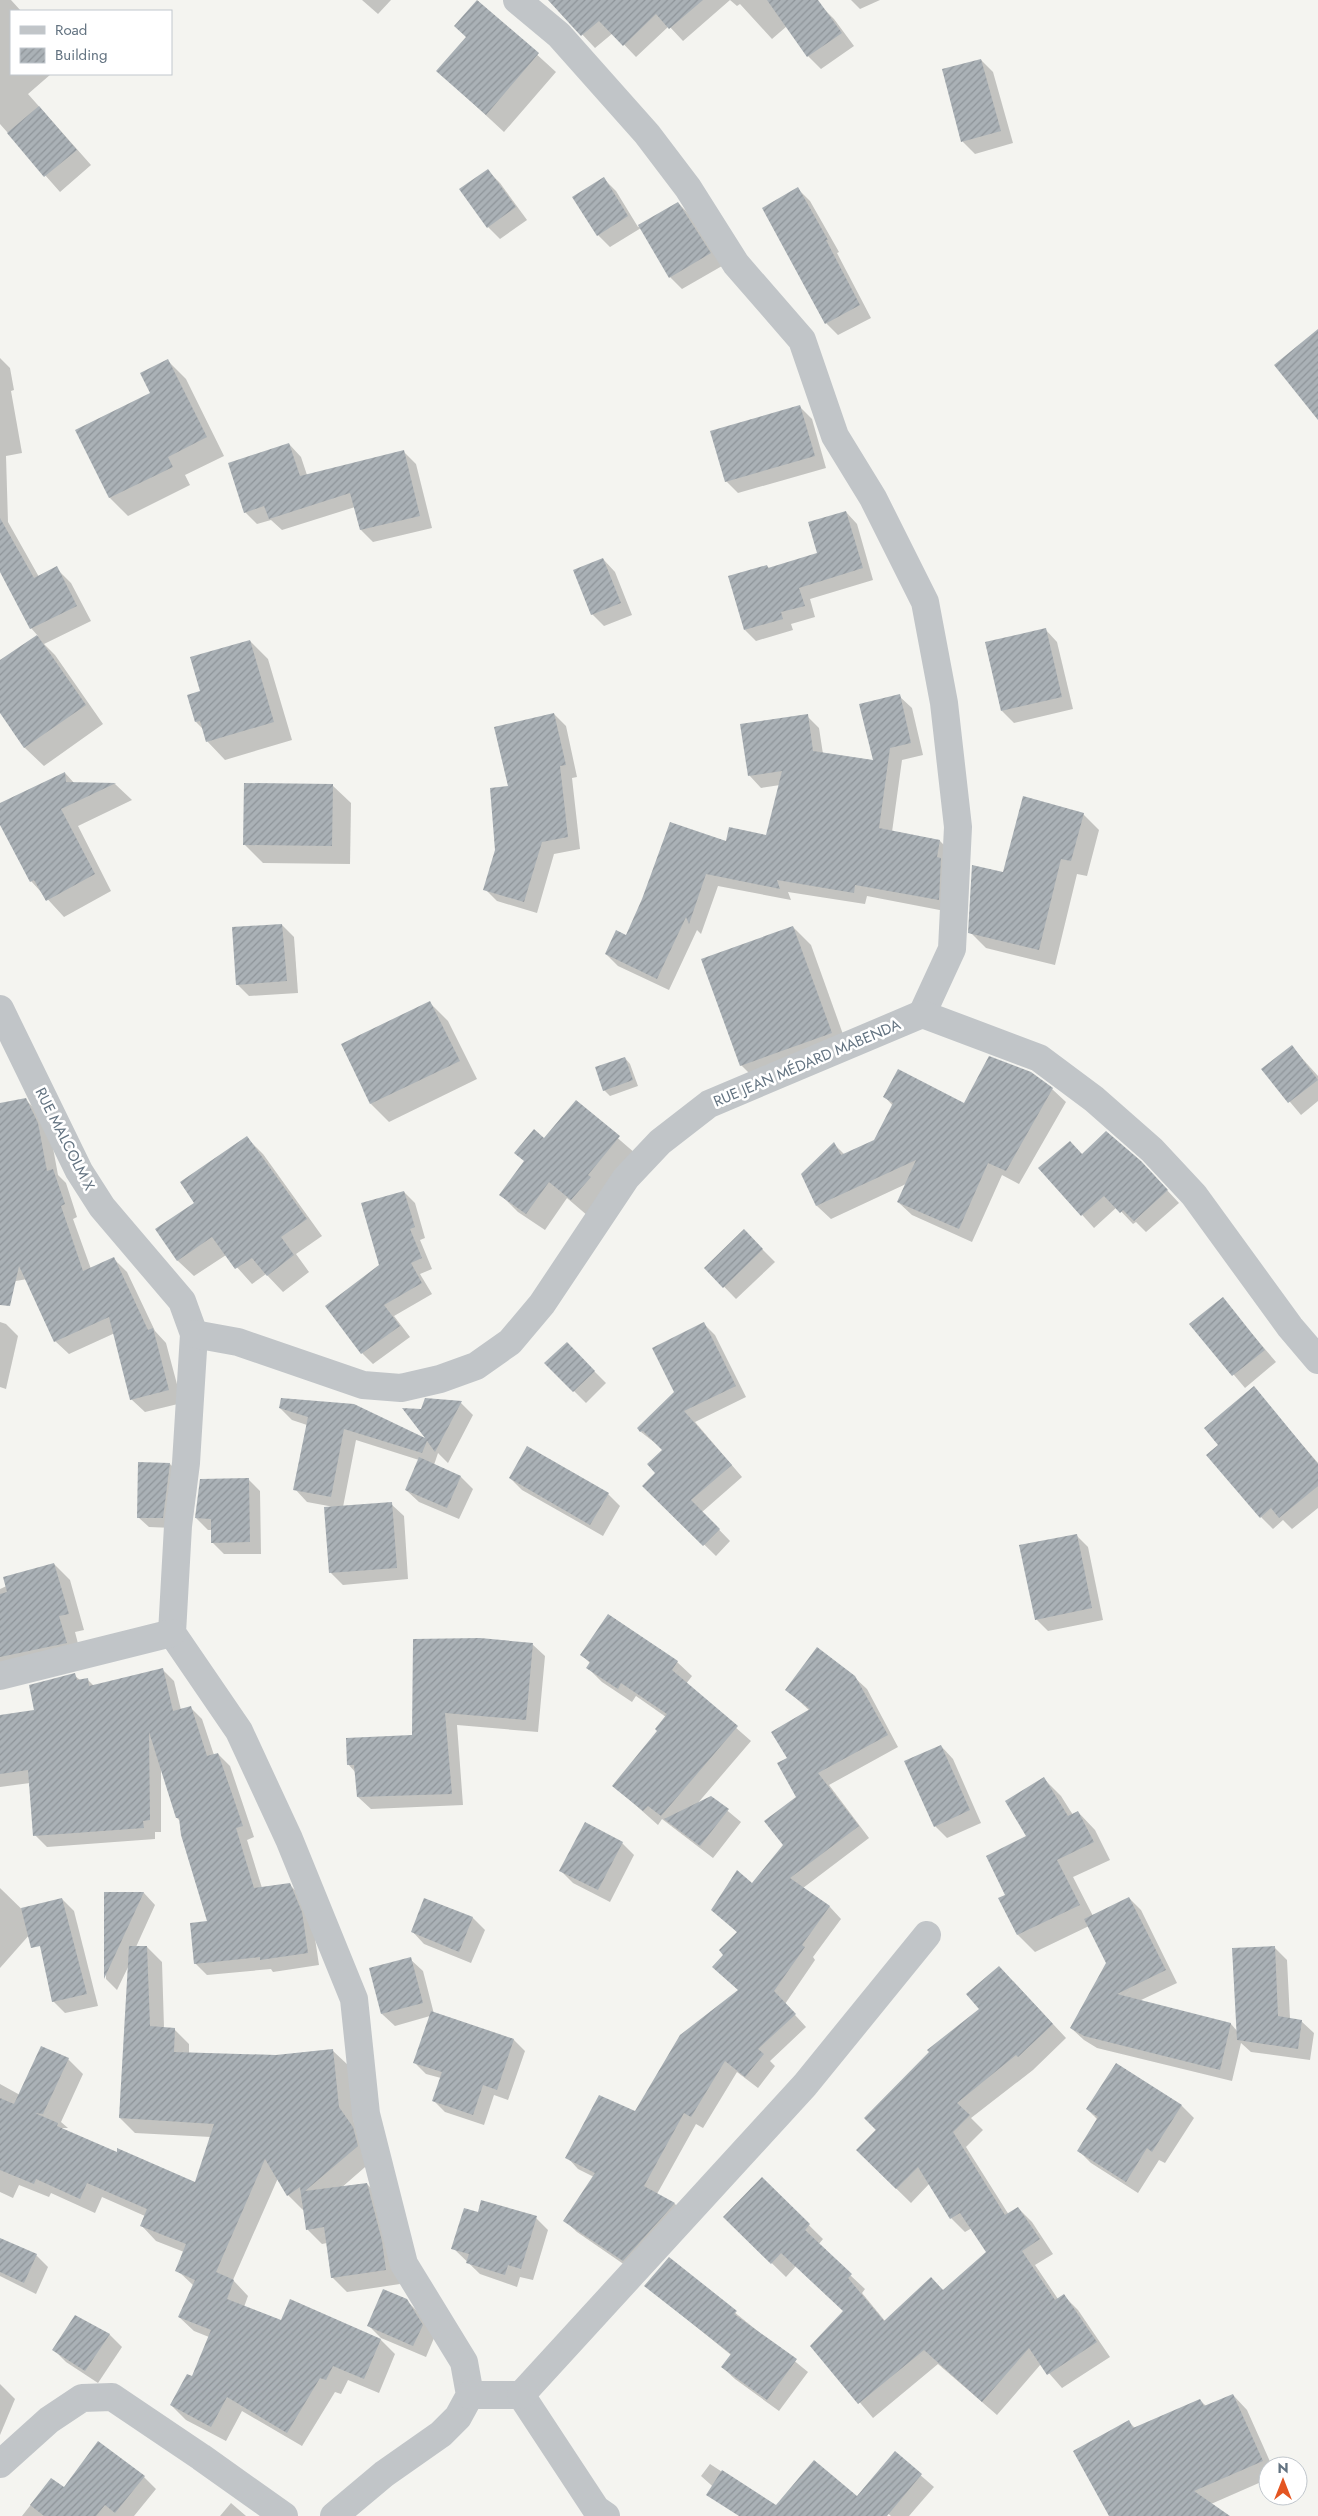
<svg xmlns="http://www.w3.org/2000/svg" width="1318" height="2516" font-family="Jost,sans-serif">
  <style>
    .shadow { fill: #0003 }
    .building { fill: url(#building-hatch) }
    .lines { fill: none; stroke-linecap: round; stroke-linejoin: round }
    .minor { stroke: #c1c5c8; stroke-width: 28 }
    .labels { text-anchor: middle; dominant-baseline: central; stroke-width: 5; stroke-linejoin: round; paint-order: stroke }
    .street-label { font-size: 15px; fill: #637381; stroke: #fff }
  </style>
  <defs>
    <pattern id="building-hatch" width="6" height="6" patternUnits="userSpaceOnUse" patternTransform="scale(1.25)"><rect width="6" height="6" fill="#aab1b6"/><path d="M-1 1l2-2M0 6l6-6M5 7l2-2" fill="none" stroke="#8e9499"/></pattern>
  </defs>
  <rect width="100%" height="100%" fill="#f4f4f0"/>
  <!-- shadow -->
  <g class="shadow">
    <path d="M0,0h11l10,11h-10v63h40l-23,20 63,71 -31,27 -60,-68z"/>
    <path d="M362,0h29l-13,14z"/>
    <path d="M550,0h244l27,6 13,13 20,27 -33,23 -13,-13 -21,-30 -15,13 -32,-35 -3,2 -7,-6 -47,41 -14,-15 -33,31 -23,-24 -18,15z"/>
    <path d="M851,0h29l-20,9z"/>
    <path d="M478,1l78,71 -52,60 -66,-61 29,-33z"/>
    <path d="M981,60l12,12 20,71 -38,11 -12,-12 -20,-72z"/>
    <path d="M488,171l12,12 27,37 -27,19 -12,-12z"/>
    <path d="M604,179l12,12 22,36 40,-24 12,12 32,51 -40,23 -12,-12 -29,-49 -31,19 -12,-12z"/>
    <path d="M798,189l12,12 29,51 -2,1 34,65 -33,17 -12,-12z"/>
    <path d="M0,358l10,10 4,22 -3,1 11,62 -16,3 2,66 31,55 17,-9 15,15 20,38 -47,23 11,11 48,69 -59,42 -19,-18 -25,-37v-49l38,-26 -7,-8 -31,-59z"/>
    <path d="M168,361l18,18 38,77 -39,19 5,10 -62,31 -18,-18 -33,-68 75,-37z"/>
    <path d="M800,407l12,12 14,49 -88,25 -12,-12z"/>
    <path d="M289,444l12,13 6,18 97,-23 12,12 16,64 -59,14 -12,-12 -6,-23 -73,23 -11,-10 -14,4 -12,-12z"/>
    <path d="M846,512l11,12 16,56 -63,19 5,18 -24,7 2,6 -37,11 -11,-11 22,-64 3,3 48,-15z"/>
    <path d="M603,559l12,13 17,43 -28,11 -12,-12z"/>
    <path d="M1045,629l12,13 16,67 -59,14 -12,-12z"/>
    <path d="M250,641l18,18 24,81 -67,20 -18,-19 -4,-12 -7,-7 6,-30z"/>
    <path d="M899,696l13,12 11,47 -21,5 -10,72 48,9 12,12 -2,59 -83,-16 -2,8 -77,-12 3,8 -73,-14 -17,48 -4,-4 -28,60 -51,-24 -12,-12 121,-111 40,-7 13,-51 -19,3 -12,-13 58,-59 12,12 4,26 51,7z"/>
    <path d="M554,714l12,12 11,51 -5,1 8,71 -26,5 -17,59 -40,-12 -12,-12 11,-39 13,-63z"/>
    <path d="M65,773l10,11h40l17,16 -54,26 33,65 -47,26 -33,-36 -31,-58v-19z"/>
    <path d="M332,785l19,18 -1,61 -87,-1 -18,-18z"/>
    <path d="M1083,814l16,16 -12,46 -10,-2 -22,91 -69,-17 -16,-16 34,-58z"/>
    <path d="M282,925l12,12 4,56 -49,3 -12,-12z"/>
    <path d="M793,927l18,18 38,106 -90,32 -18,-18z"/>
    <path d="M430,1003l18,18 29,58 -88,43 -18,-18 -29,-59z"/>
    <path d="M1292,1047l26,29v25l-17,14 -38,-45z"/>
    <path d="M625,1058l5,6 8,22 -28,10 -6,-6z"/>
    <path d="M1052,1089l14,13 -47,82 -17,-9 -30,67 -60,-27 -14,-13 8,-18 -75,35 -14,-13 -14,-32 31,-30 11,11 30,-14 18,-35 -8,-9 79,7z"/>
    <path d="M26,1100l13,13 12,24 7,38 8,8 11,34 -4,2 18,50 23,-10 13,13 28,59 11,12 16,60 -37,9 -14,-13 -16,-66 -46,21 -14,-13 -28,-62 -27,5v-180z"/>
    <path d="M576,1102l60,52 -48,62 -21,-18 -22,32 -27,-18 -17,-17z"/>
    <path d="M247,1138l16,16 59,82 -26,18 13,18 -26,20 -17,-18 -14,10 -26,-29 -32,21 -16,-15 -21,-31 39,-27z"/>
    <path d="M1082,1155l71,20 26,28 -33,29 -10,-10 -3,2 -16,-17 -23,21 -54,-60z"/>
    <path d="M404,1192l11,11 10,35 -5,2 12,29 -12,5 12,20 -38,22 16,21 -37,27 -11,-11 19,-87z"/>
    <path d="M744,1231l31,31 -39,37 -30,-31z"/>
    <path d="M1222,1299l54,63 -31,26 -54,-64z"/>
    <path d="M0,1322l6,2 12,12 -12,53 -6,-2z"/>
    <path d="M704,1324l11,11 31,62 -51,25 47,55 -40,35 28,29 -14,15 -72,-70 13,-13 7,-23 -23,-18 35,-40z"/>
    <path d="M567,1344l39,39 -20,20 -40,-40z"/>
    <path d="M1253,1388l65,75v45l-26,21 -9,-9 -10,9 -12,-12 -41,-71z"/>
    <path d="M282,1399l147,43 -7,-31 4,-11 35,3 12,12 -25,48 -10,-10 -4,12 27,12 12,12 -14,30 -40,-17 -13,-12 13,-30 -63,-20 -13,67 48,-3 13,12 4,63 -65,6 -13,-13 4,-65 -27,-5 -12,-13 12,-64 -15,-5 -12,-12z"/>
    <path d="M170,1464l10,10 -7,54 -24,-1 -11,-10z"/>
    <path d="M510,1478l98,16 12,12 -17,30 -81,-46z"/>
    <path d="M248,1479l12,12 1,63h-37l-12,-12v-12h-4l-12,-12z"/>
    <path d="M1076,1535l12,12 15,73 -55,11 -12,-12z"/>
    <path d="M54,1564l16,16 14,50 -9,2 7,27 -82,19v-89z"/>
    <path d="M609,1615l68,47 15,14 -6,8 65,57 -54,63 14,-7 30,25 -28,36 -51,-39 -4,6 -44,-39 44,-55 8,-14 -30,-21 -4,6 -30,-20 -14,-14 3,-4 -10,-10z"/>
    <path d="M532,1644l13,12 -7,76 -81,-7 6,80 -92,4 -13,-12 -2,-24 -8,-9 65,-28z"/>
    <path d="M162,1669l12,12 7,29 9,-3 12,12 12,36 4,-1 12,12 24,71 -7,3 15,48 27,-4 12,12 12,29 6,40 -46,7 -2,-3 -64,6 -12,-12 14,-41 -28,-100 -4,-4 -16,-50v64h-6v7l-108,8 -12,-12 -5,-52 -30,4v-71l35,-5 39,-36 6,5 7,-1 7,7z"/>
    <path d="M854,1677l13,12 31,58 -69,38 40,53 -66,50 27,19 11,12 -28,38 2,3 -30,44 21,23 -36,34 5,5 -17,22 -21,-16 -34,56 -7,-4 -39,70 18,10 11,12 -51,56 -58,-40 -12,-11 29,-44 -16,-8 -11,-12 69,-45 103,-121 -14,-36 13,-22 -25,-24 39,-25 32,-39 14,-48 -10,-38 22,-48 -24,-22z"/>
    <path d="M941,1746l12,13 28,64 -34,15 -12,-12z"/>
    <path d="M1044,1779l17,17 12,19 5,-3 17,18 15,30 -37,17 20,39 36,-18 12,12 36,73 -38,18 92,23 7,8 37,-84 12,12 3,59 11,2 13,12 -4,27 -59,-8 -10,-9 -9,38 -135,-33 -13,-8 -13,-12 37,-65 -19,-37 -54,26 -17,-17 -18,-36 7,-4 21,-58z"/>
    <path d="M622,1843l12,12 -24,47 -37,-19 -12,-12z"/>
    <path d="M0,1888l38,37 -38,43z"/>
    <path d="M144,1893l11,12 -19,42h11l15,15 2,66 10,1 15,15v9l87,3 57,-5 15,14 6,58 14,20 4,18 -31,27 26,-4 15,15 14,58 4,27 -53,8 -15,-15 -5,-34 -5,1 -15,-15 -3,-21 -1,2 -15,-15 -10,-17 -45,102 15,16 -4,11 37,15 100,18 14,14 -16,39 -31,-13 -7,14 -6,-2 -33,54 -60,-35 -16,30 -40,-21 -15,-15 22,-27 16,-41 -15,-6 -15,-14 15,-31 -17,-16 7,-18 -28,-11 -14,-15 3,-10 -43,-19 -7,16 -44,-20 -2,4 -30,-12 -6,13 -13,-6v-108l20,11 48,-36 15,15 -22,48 7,6h-8l58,26 78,30 15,-47 -76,-4 -15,-15 10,-155 -13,27 -11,-11v-85z"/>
    <path d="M62,1899l12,12 24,95 -33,7 -12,-12z"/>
    <path d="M425,1899l48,19 12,12 -14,33 -47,-19 -12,-13z"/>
    <path d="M410,1959l13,12 11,43 80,26 11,11 -17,49 -14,-5 -10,30 -39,-13 -11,-11 7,-23 -15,-4 -11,-11 15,-47 -35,10 -13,-12 -12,-45z"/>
    <path d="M1013,1981l53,57 -33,32 -62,48 12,12 -17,17 43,68 9,-7 14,14 21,32 -18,11 23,34 6,-3 14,14 32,47 -48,31 -21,-24 -44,51 -59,-51 -65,54 -61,-72 33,-35 -49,-45 -10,11 -61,-60 37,-38 61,60 -5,6 47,44 -3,4 23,28 58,-30 45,-39 -16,-24 -7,4 -14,-14 -21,-35 -19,20 -54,-53z"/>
    <path d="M1117,2065l65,41 12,12 -29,45 -6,-3 -21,33 -47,-30 -12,-12 19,-31 -11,-11z"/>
    <path d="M478,2214l58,4 12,12 -15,50 -13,-3 -3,10 -37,-13 -27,-26z"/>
    <path d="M0,2248l36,7 12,12 -12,27 -36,-18z"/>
    <path d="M669,2259l139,113 -29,39 -44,-32 -13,-12 9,-12 -85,-69z"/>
    <path d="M407,2301l12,12 15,25 -8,19 -45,-19 -12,-12z"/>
    <path d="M76,2317l34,18 12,12 -24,36 -32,-21 -12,-12z"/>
    <path d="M0,2384l15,15 -15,36z"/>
    <path d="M1233,2395l14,15 25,56h-4v13l-57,25 11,12h-112l19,-94 6,6 65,-28 7,7z"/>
    <path d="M895,2453l39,34 -25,29h-18l-16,-13z"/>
    <path d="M710,2464l66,43 103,9h-133l-45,-40z"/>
    <path d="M144,2477l12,12 -22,27h-112l29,-37 13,10z"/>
    <path d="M231,2503l15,13h-26z"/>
  </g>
  <!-- building -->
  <g class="building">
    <path d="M477,0l62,53 -53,62 -50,-44 30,-34 -12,-11z"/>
    <path d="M548,0h155l-34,29 -13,-15 -33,32 -24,-25 -18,15z"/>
    <path d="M767,0h51l24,33 -35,24z"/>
    <path d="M981,59l20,72 -40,11 -19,-73z"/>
    <path d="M39,106l38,44 -33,27 -37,-44z"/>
    <path d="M488,169l28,38 -29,21 -28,-39z"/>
    <path d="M604,177l24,39 -31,20 -25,-39z"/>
    <path d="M798,187l30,53h-2l34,65 -35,19 -63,-116z"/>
    <path d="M678,202l33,51 -42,25 -31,-53z"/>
    <path d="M1318,329v91l-44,-55z"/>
    <path d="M168,359l39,78 -39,20 5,10 -64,31 -34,-68 75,-37 -10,-20z"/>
    <path d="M800,405l15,51 -90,26 -15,-51z"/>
    <path d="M289,443l11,33 104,-26 16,66 -60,14 -10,-37 -81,26 -5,-13 -20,7 -16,-50z"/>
    <path d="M846,511l17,57 -64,20 6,18 -24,6 2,7 -39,11 -16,-54 39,-11 1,3 49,-15 -9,-31z"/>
    <path d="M0,518l34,60 23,-12 20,40 -47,23 -30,-57z"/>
    <path d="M603,558l18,45 -30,12 -18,-45z"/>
    <path d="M1046,628l16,69 -61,14 -16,-69z"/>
    <path d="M37,635l49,70 -62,43 -24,-35v-53z"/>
    <path d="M250,640l24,82 -68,20 -6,-21 -5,1 -8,-27 13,-4 -10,-34z"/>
    <path d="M900,694l11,49 -21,5 -11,80 61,12 -3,17 4,1 -2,42 -84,-15 -1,8 -77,-13 3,9 -74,-15 -17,50 -3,-7 -29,62 -52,-25 11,-24 10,5 16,-36 28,-77 56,19 3,-14 37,8 16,-64 -34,5 -8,-52 68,-10 5,37 60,9 -14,-56z"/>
    <path d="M554,713l12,52 -6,1 8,71 -26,5 -18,60 -41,-12 12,-40 -5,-62 18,-2 -14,-59z"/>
    <path d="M65,772l1,10 50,1 -55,26 34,65 -49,27 -12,-21 -4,2 -30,-57v-22z"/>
    <path d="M244,783l89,1 -1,62 -89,-1z"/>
    <path d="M1023,796l61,17 -13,48 -10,-2 -22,91 -71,-17 4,-68 31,7z"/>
    <path d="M282,924l5,57 -51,4 -4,-58z"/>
    <path d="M793,926l39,107 -92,33 -39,-107z"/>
    <path d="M430,1001l30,60 -90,43 -29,-60z"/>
    <path d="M1292,1045l26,35 -30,23 -27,-34z"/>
    <path d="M989,1056l42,16 22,16 -47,83 -18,-8 -29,66 -62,-27 19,-42 -100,46 -15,-32 33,-32 7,13 33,-15 19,-37 -10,-6 15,-28 66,34z"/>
    <path d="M625,1057l8,23 -30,11 -8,-24z"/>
    <path d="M26,1098l12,25 9,48 6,-2 12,35 -4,2 22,65 31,-14 34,73 5,-2 16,62 -39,10 -21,-83 -55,25 -35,-76 -9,40 -10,-1v-202z"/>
    <path d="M576,1100l44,36 -32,39 3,2 -20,23 -22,-18 -23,32 -27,-19 25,-34 -10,-8 20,-24 10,9z"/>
    <path d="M1106,1131l35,30 27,29 -34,31 -11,-11 -3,3 -16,-17 -23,20 -43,-48 32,-27 12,13z"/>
    <path d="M247,1136l60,83 -26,18 13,18 -27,21 -15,-18 -17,11 -23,-32 -35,24 -22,-32 39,-26 -14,-21z"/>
    <path d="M404,1191l11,36 -5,2 12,29 -11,5 11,20 -38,22 16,21 -39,28 -36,-48 54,-41 -18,-62z"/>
    <path d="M744,1229l19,20 -40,39 -19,-20z"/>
    <path d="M1223,1297l42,53 -33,26 -43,-52z"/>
    <path d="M704,1322l32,64 -52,25 48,54 -41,35 29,29 -17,17 -61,-60 13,-13 -8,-9 15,-14 -19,-19 -3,1 -3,-4 37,-36 -22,-44z"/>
    <path d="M567,1342l28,29 -22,21 -29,-29z"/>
    <path d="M1254,1386l64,78v22l-39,32 -8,-10 -11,10 -54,-63 12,-10 -14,-17z"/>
    <path d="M281,1398l73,6 71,34 -23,-30 19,1 4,-11 37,3 -27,51 -8,-11 -5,12 -78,-24 -13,68 -38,-7 15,-73 -29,-9z"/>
    <path d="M527,1446l82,47 -19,32 -81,-47z"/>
    <path d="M419,1457l42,19 -14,32 -42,-18z"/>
    <path d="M138,1462l32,1 -7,55h-26z"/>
    <path d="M249,1478l1,64 -39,1v-24l-16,-1 5,-39z"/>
    <path d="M392,1502l5,66 -68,5 -5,-66z"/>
    <path d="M1077,1534l15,74 -57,12 -16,-75z"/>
    <path d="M54,1563l15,51 -10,2 8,27 -67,14v-63l7,-2 -4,-15z"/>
    <path d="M608,1614l70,47 -6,9 66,56 -77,90 -13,-10 -5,5 -31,-25 45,-55 -2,-2 12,-15 -46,-31 -3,6 -32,-21 4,-6 -10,-7z"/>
    <path d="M480,1638l53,5 -7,77 -81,-7 7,81 -95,3 -3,-32h-7l-1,-27 66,-3 1,-96z"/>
    <path d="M817,1647l38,29 33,59 -70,38 41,53 -69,52 40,28 -28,39 3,2 -31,44 22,23 -38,35 6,5 -19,23 -20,-16 -34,56 -7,-4 -40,73 31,17 -52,58 -60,-40 32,-48 -30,-15 34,-63 36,16 45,-76 58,-45 -26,-23 11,-12 -4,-5 18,-18 -26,-22 26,-40 15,13 31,-38 -19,-24 32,-24 -19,-34 10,-5 -16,-26 39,-23 -25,-19z"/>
    <path d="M163,1668l10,43 18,-5 16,50 11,-3 25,73 -7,2 18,60 36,-5 12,29 6,41 -48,7v-3l-66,7 -4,-41 17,-2 -26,-86 -2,-17h-3l-27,-86 1,88 -7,1 1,7 -111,8 -5,-66 -28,4v-59l34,-5 -5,-25 46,-12 2,7 11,-2 1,8z"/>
    <path d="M941,1745l29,65 -36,17 -30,-66z"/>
    <path d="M1044,1777l24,39 10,-5 16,31 -37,18 23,45 -63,30 -19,-37 7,-3 -19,-39 40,-20 -21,-35z"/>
    <path d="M711,1796l18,13 -29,37 -36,-27z"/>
    <path d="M585,1822l38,20 -25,48 -39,-19z"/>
    <path d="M104,1892h40l-40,87z"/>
    <path d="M1129,1897l37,73 -49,24 114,29 -11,47 -136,-34 -14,-8 36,-65 -22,-44z"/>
    <path d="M62,1898l25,96 -35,8 -12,-56 -9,2 -10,-40z"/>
    <path d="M424,1898l49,19 -14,35 -48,-20z"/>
    <path d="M129,1946h18l3,80 25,2 -1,24 102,3 57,-6 6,58 14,20 5,19 -53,45 62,-8 15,58 4,29 -55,8 -7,-51 -18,3 -6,-43 -13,9 -22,-37 -49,113 18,8 -7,19 54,21 9,-21 91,40 -17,40 -31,-13 -7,14 -6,-2 -33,55 -60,-36 -16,30 -41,-22 17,-31 5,2 19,-46 -33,-13 17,-37 -20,-9 11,-27 -46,-18 7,-17 -60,-26 -7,16 -44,-20 -2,5 -34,-14v-72l14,6 27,-58 28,12 -26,56 -8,-1 23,10 -1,3 60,26v-4l78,34 19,-58 -95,-6z"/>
    <path d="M1275,1946l3,70 24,4 -4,29 -61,-9 -5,-92z"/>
    <path d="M411,1957l12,46 -42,11 -12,-46z"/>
    <path d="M999,1966l54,58 -35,33 -2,-2 -59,48 13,12 -17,17 52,83 13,-8 22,32 -18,12 33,49 9,-6 33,48 -50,33 -18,-27 -47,54 -58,-52 -66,54 -48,-58 33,-35 -62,-58 -10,11 -48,-47 39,-40 48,47 -5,6 47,44 -4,4 36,43 47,-44 12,13 43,-38 -26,-39 -10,6 -32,-52 -22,22 -40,-39 20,-20 -12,-12 65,-66 -2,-2 52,-41 -13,-15z"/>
    <path d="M431,2011l83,28 -17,51 -14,-5 -10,30 -41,-14 10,-29 -29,-9z"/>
    <path d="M1116,2063l66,42 -30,47 -5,-4 -21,34 -49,-31 21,-34 -12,-8z"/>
    <path d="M481,2200l56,16 -16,53 -13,-4 -3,10 -39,-12 3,-9 -18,-5 13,-41 14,4z"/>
    <path d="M0,2238l37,16 -13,29 -24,-11z"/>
    <path d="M669,2257l68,54 -3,3 63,45 -30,41 -46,-33 10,-13 -87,-68z"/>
    <path d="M383,2289l24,10 16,26 -10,21 -46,-20z"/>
    <path d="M75,2315l35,19 -25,37 -33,-21z"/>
    <path d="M1233,2394l30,67 -69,30 36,25h-121l-36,-65 56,-31 4,8 67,-29 4,7z"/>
    <path d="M98,2441l47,35 -30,37 -10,-8 -9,11h-52l-14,-11 21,-27 13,9z"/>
    <path d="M895,2451l27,23 -35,42h-148l-33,-21 16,-25 54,35 38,-45 43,36z"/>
  </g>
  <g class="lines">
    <!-- minor -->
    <g class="minor">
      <path d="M517,0l42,35 88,99 41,54 48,76 66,76 33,96 38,62 52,104 19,101 14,124 -6,122 -30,65"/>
      <path d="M0,1009l79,162 23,36 80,94 12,33 -8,129 -8,63 -6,107 67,98 50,108 65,160 12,115 38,150 60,98 6,33 -12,22 -17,17 -57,40 -50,42"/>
      <path d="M194,1334l44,8 125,43 38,3 39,-9 36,-13 34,-24 32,-38 84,-126 34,-36 49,-38 213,-90 117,44 55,41 58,51 42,45 96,132 28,33"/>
      <path d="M0,1676l172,-43"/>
      <path d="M470,2395h51l75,114 10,7"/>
      <path d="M521,2395l284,-310 122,-150"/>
      <path d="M0,2464l49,-44 33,-22 30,-1 89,60 83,59"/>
    </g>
  </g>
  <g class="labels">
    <!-- street labels -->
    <g class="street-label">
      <text transform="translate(807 1063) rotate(-23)">RUE JEAN MÉDARD MABENDA</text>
      <text transform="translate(65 1139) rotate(63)">RUE MALCOLM X</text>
    </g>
  </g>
  <!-- legend -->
  <rect x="10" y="10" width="162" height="65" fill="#ffffff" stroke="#c1c7cd"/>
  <rect x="20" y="26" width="25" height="8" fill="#c1c5c8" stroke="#c1c7cd"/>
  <text x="55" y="35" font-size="15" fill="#637381">Road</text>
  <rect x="20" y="48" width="25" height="15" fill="url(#building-hatch)" stroke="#c1c7cd"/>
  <text x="55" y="60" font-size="15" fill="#637381">Building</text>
  <!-- north arrow -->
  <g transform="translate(1283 2481)"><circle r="24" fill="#ffffff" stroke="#c1c7cd"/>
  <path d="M0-4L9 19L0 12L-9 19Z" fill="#e45521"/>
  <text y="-8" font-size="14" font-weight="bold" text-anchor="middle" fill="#637381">N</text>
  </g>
</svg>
